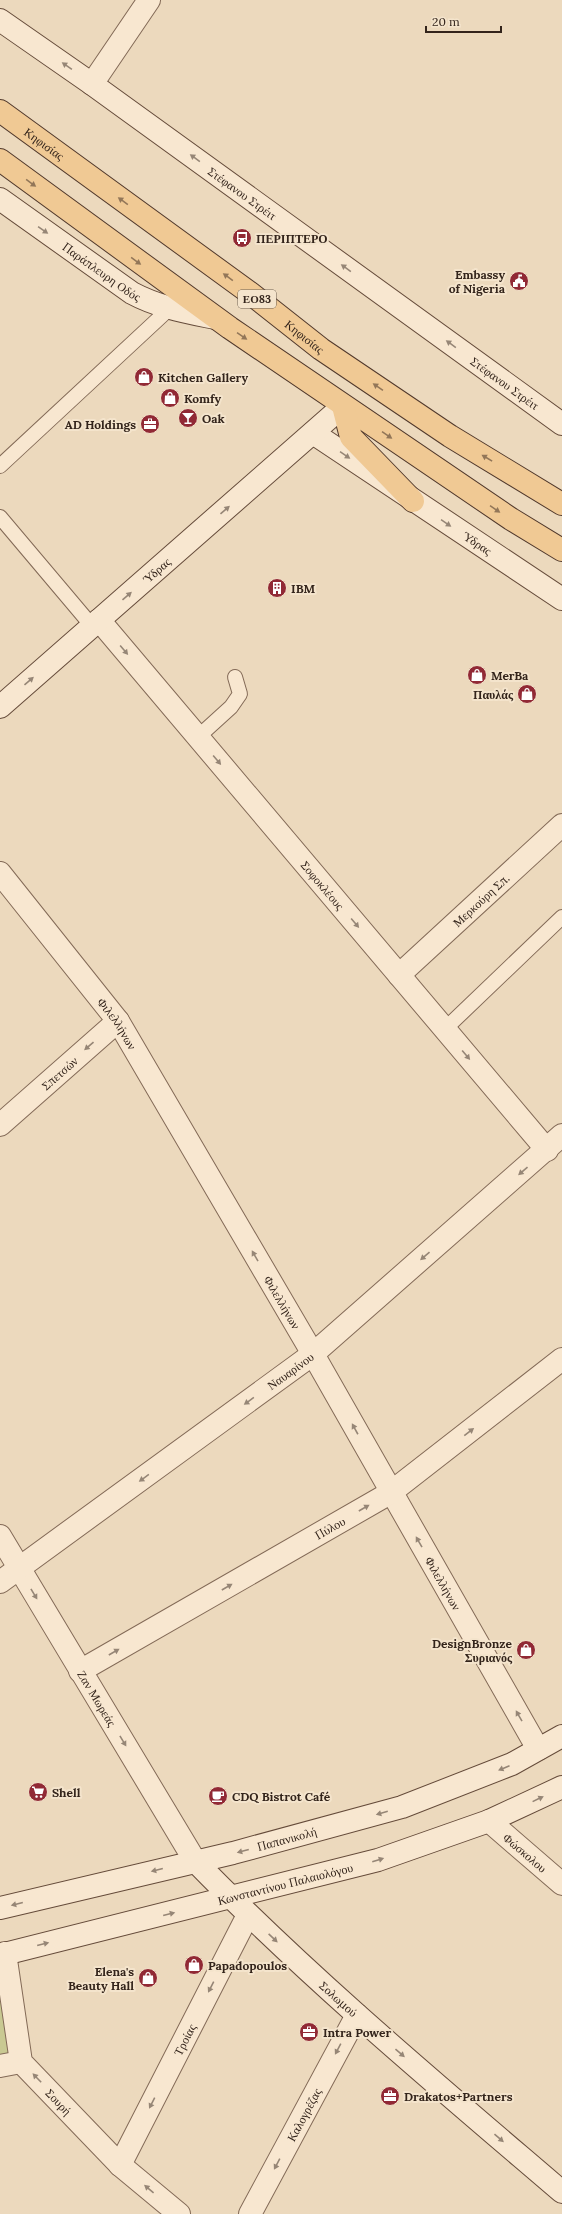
<svg xmlns="http://www.w3.org/2000/svg" width="562" height="2214" font-family="Lora,serif">
  <style>
    .green { fill: #c9c992 }
    .lines { fill: none; stroke-linecap: round; stroke-linejoin: round }
    .lane-casing { stroke: #836a57; stroke-width: 16 }
    .street-casing { stroke: #836a57; stroke-width: 24 }
    .secondary-casing { stroke: #654b3a; stroke-width: 24 }
    .primary-casing { stroke: #51392c; stroke-width: 24 }
    .lane { stroke: #f8e7d0; stroke-width: 14 }
    .street { stroke: #f8e7d0; stroke-width: 22 }
    .secondary { stroke: #f8e7d0; stroke-width: 22 }
    .primary { stroke: #f0c994; stroke-width: 22 }
    .oneway { fill: #968676 }
    .oneway2 { fill: #927658 }
    .labels { text-anchor: middle; dominant-baseline: central; stroke-width: 4; stroke-linejoin: round; paint-order: stroke }
    .shield { fill: #f4e4cc; stroke: #6d5e50; stroke-width: 1 }
    .shield-label { font-size: 11px; font-weight: bold; fill: #33241b }
    .street-label { font-size: 12px; fill: #33241b; stroke: #f4e4cc }
    .poi-label { font-size: 12px; font-weight: bold; fill: #33241b; stroke: #f4e4cc; text-anchor: start }
  </style>
  <rect width="100%" height="100%" fill="#ecd9bd"/>
  <!-- green -->
  <path class="green" d="M0,1989l15,65 -15,4z"/>
  <g class="lines">
    <!-- lane casing -->
    <g class="lane-casing">
      <g id="lane">
        <path d="M0,466l169,-157"/>
        <path d="M0,517l92,109"/>
        <path d="M198,737l33,-30 9,-13 -5,-17"/>
        <path d="M445,1029l117,-112"/>
      </g>
    </g>
    <!-- street casing -->
    <g class="street-casing">
      <g id="street">
        <path d="M92,84l57,-84"/>
        <path id="s1" d="M99,620l448,530"/>
        <path id="s2" d="M0,873l118,148 195,333 225,395"/>
        <path id="s3" d="M399,975l163,-150"/>
        <path id="s4" d="M0,1125l118,-104"/>
        <path id="s5" d="M0,1536l195,325"/>
        <path id="s6" d="M0,1582l313,-228 249,-219"/>
        <path id="s7" d="M80,1671l310,-178 172,-134"/>
        <path id="s8" d="M489,1821l73,63"/>
        <path id="s9" d="M5,1953l16,109 99,103 59,49"/>
        <path d="M0,2066l21,-4"/>
        <path id="s10" d="M120,2165l128,-250"/>
        <path id="s11" d="M250,2214l107,-199"/>
      </g>
    </g>
    <!-- secondary casing -->
    <g class="secondary-casing">
      <g id="secondary">
        <path id="s12" d="M0,20l92,64 470,340"/>
        <path id="s13" d="M0,199l132,94c26,14 54,19 83,25"/>
        <path id="s14" d="M313,433l249,166"/>
        <path id="s15" d="M0,707l343,-301"/>
        <path id="s16" d="M195,1861c115,118 242,224 367,331"/>
        <path id="s17" d="M0,1908l233,-55 169,-46 110,-43 50,-28"/>
        <path id="s18" d="M0,1955l378,-95 111,-39 73,-34"/>
      </g>
    </g>
    <!-- primary casing -->
    <g class="primary-casing">
      <g id="primary">
        <path id="s19" d="M0,111l250,182 71,56 129,87 112,68"/>
        <path d="M0,160l230,168 281,191 51,31"/>
        <path d="M343,406l8,31 62,64"/>
      </g>
    </g>
    <!-- lane -->
    <use href="#lane" class="lane"/>
    <!-- street -->
    <use href="#street" class="street"/>
    <!-- secondary -->
    <use href="#secondary" class="secondary"/>
    <!-- primary -->
    <use href="#primary" class="primary"/>
  </g>
  <!-- one-way arrows -->
  <defs><path id="oneway-solid" d="M-6-.8H1V-3.2L6.5 0L1 3.2V.8H-6Z"/></defs>
  <g class="oneway">
    <use href="#oneway-solid" transform="translate(67 66) rotate(-145)"/>
    <use href="#oneway-solid" transform="translate(195 158) rotate(-144)"/>
    <use href="#oneway-solid" transform="translate(43 230) rotate(35)"/>
    <use href="#oneway-solid" transform="translate(346 268) rotate(-144)"/>
    <use href="#oneway-solid" transform="translate(451 344) rotate(-144)"/>
    <use href="#oneway-solid" transform="translate(345 455) rotate(34)"/>
    <use href="#oneway-solid" transform="translate(225 510) rotate(-41)"/>
    <use href="#oneway-solid" transform="translate(446 523) rotate(34)"/>
    <use href="#oneway-solid" transform="translate(127 596) rotate(-41)"/>
    <use href="#oneway-solid" transform="translate(124 650) rotate(50)"/>
    <use href="#oneway-solid" transform="translate(29 681) rotate(-41)"/>
    <use href="#oneway-solid" transform="translate(217 760) rotate(50)"/>
    <use href="#oneway-solid" transform="translate(355 923) rotate(50)"/>
    <use href="#oneway-solid" transform="translate(89 1046) rotate(139)"/>
    <use href="#oneway-solid" transform="translate(466 1055) rotate(50)"/>
    <use href="#oneway-solid" transform="translate(523 1171) rotate(139)"/>
    <use href="#oneway-solid" transform="translate(255 1256) rotate(-120)"/>
    <use href="#oneway-solid" transform="translate(425 1256) rotate(139)"/>
    <use href="#oneway-solid" transform="translate(249 1401) rotate(144)"/>
    <use href="#oneway-solid" transform="translate(355 1429) rotate(-119)"/>
    <use href="#oneway-solid" transform="translate(469 1432) rotate(-38)"/>
    <use href="#oneway-solid" transform="translate(144 1478) rotate(144)"/>
    <use href="#oneway-solid" transform="translate(364 1508) rotate(-30)"/>
    <use href="#oneway-solid" transform="translate(419 1542) rotate(-120)"/>
    <use href="#oneway-solid" transform="translate(227 1587) rotate(-30)"/>
    <use href="#oneway-solid" transform="translate(34 1594) rotate(59)"/>
    <use href="#oneway-solid" transform="translate(114 1652) rotate(-30)"/>
    <use href="#oneway-solid" transform="translate(519 1716) rotate(-120)"/>
    <use href="#oneway-solid" transform="translate(123 1741) rotate(59)"/>
    <use href="#oneway-solid" transform="translate(504 1768) rotate(157)"/>
    <use href="#oneway-solid" transform="translate(538 1799) rotate(-26)"/>
    <use href="#oneway-solid" transform="translate(382 1813) rotate(164)"/>
    <use href="#oneway-solid" transform="translate(243 1851) rotate(165)"/>
    <use href="#oneway-solid" transform="translate(378 1860) rotate(-17)"/>
    <use href="#oneway-solid" transform="translate(157 1870) rotate(166)"/>
    <use href="#oneway-solid" transform="translate(17 1904) rotate(166)"/>
    <use href="#oneway-solid" transform="translate(169 1914) rotate(-14)"/>
    <use href="#oneway-solid" transform="translate(273 1938) rotate(43)"/>
    <use href="#oneway-solid" transform="translate(43 1944) rotate(-14)"/>
    <use href="#oneway-solid" transform="translate(211 1987) rotate(117)"/>
    <use href="#oneway-solid" transform="translate(338 2049) rotate(118)"/>
    <use href="#oneway-solid" transform="translate(400 2053) rotate(41)"/>
    <use href="#oneway-solid" transform="translate(37 2078) rotate(-134)"/>
    <use href="#oneway-solid" transform="translate(152 2103) rotate(117)"/>
    <use href="#oneway-solid" transform="translate(499 2138) rotate(41)"/>
    <use href="#oneway-solid" transform="translate(277 2164) rotate(118)"/>
    <use href="#oneway-solid" transform="translate(149 2189) rotate(-140)"/>
  </g>
  <g class="oneway2">
    <use href="#oneway-solid" transform="translate(31 183) rotate(36)"/>
    <use href="#oneway-solid" transform="translate(123 201) rotate(-144)"/>
    <use href="#oneway-solid" transform="translate(136 261) rotate(36)"/>
    <use href="#oneway-solid" transform="translate(228 277) rotate(-144)"/>
    <use href="#oneway-solid" transform="translate(242 336) rotate(34)"/>
    <use href="#oneway-solid" transform="translate(378 387) rotate(-146)"/>
    <use href="#oneway-solid" transform="translate(387 435) rotate(34)"/>
    <use href="#oneway-solid" transform="translate(487 458) rotate(-149)"/>
    <use href="#oneway-solid" transform="translate(495 509) rotate(34)"/>
  </g>
  <!-- icons -->
  <defs>
    <g id="bus-disc" transform="scale(1)"><circle r="9.5" fill="#912935" stroke="#f4e4cc"/><path d="M-5-6H5V4H4V6H2V4H-2V6H-4V4H-5ZM-3.5-4V0h7V-4ZM-3.5 1.2v1.5H-2V1.2ZM2 1.2v1.5H3.5V1.2Z" fill="#fff"/></g>
    <g id="civic-disc" transform="scale(1)"><circle r="9.5" fill="#912935" stroke="#f4e4cc"/><path d="M-.6-6.5H3V-4.5H.6V-3L4-1V1h2V6H-6V1h2V-1L-.6-3ZM-1.2 2.5V6h2.4V2.5Z" fill="#fff"/></g>
    <g id="shop-disc" transform="scale(1)"><circle r="9.5" fill="#912935" stroke="#f4e4cc"/><path d="M-5-2.5h2.3a2.7 3.5 0 0 1 5.4 0H5L5.5 6h-11ZM-1.5-2.5h3a1.5 2.3 0 0 0-3 0Z" fill="#fff"/></g>
    <g id="bar-disc" transform="scale(1)"><circle r="9.5" fill="#912935" stroke="#f4e4cc"/><path d="M-6-5H6L.8 .8V4.5H3.5V6h-7V4.5H-.8V.8Z" fill="#fff"/></g>
    <g id="office-disc" transform="scale(1)"><circle r="9.5" fill="#912935" stroke="#f4e4cc"/><path d="M-6-3h4V-5.5h4V-3h4V5H-6ZM-1-4.5V-3h2v-1.5ZM-6 0V1H6V0Z" fill="#fff"/></g>
    <g id="building-disc" transform="scale(1)"><circle r="9.5" fill="#912935" stroke="#f4e4cc"/><path d="M-4-6H4V6H1V3H-1V6H-4ZM-2.5-4.3h1.7v1.8h-1.7ZM.8-4.3h1.7v1.8H.8ZM-2.5-1h1.7V.8h-1.7ZM.8-1h1.7V.8H.8Z" fill="#fff"/></g>
    <g id="supermarket-disc" transform="scale(1)"><circle r="9.5" fill="#912935" stroke="#f4e4cc"/><path d="M-6-5.5h2.5l.6 2H6L4.5 2H-2.5L-4.4-4H-6ZM-1.5 3.2a1.3 1.3 0 1 0 .1 0ZM3 3.2a1.3 1.3 0 1 0 .1 0Z" fill="#fff"/></g>
    <g id="cafe-disc" transform="scale(1)"><circle r="9.5" fill="#912935" stroke="#f4e4cc"/><path d="M-5.5-4.5H6V0H3Q3 3.5 0 3.5H-2.5Q-5.5 3.5-5.5 0ZM3-3.2v2h1.7v-2ZM-6 4.5H4V6H-6Z" fill="#fff"/></g>
  </defs>
  <g fill-rule="evenodd">
    <use href="#bus-disc" x="242" y="238"/>
    <use href="#civic-disc" x="519" y="281"/>
    <use href="#shop-disc" x="144" y="377"/>
    <use href="#shop-disc" x="170" y="398"/>
    <use href="#bar-disc" x="188" y="418"/>
    <use href="#office-disc" x="150" y="424"/>
    <use href="#building-disc" x="277" y="588"/>
    <use href="#shop-disc" x="477" y="675"/>
    <use href="#shop-disc" x="527" y="694"/>
    <use href="#shop-disc" x="526" y="1650"/>
    <use href="#supermarket-disc" x="38" y="1792"/>
    <use href="#cafe-disc" x="218" y="1796"/>
    <use href="#shop-disc" x="194" y="1965"/>
    <use href="#shop-disc" x="148" y="1978"/>
    <use href="#office-disc" x="309" y="2032"/>
    <use href="#office-disc" x="390" y="2096"/>
  </g>
  <g class="labels">
    <!-- shield labels -->
    <rect class="shield" x="238" y="290" width="38" height="18" rx="3"/>
    <g class="shield-label">
      <text x="257" y="299">ΕΟ83</text>
    </g>
    <!-- street labels -->
    <g class="street-label">
      <text stroke="none"><textPath href="#s19" startOffset="55">Κηφισίας</textPath></text>
      <text stroke="none"><textPath href="#s12" startOffset="298">Στέφανου Στρέιτ</textPath></text>
      <text stroke="none"><textPath href="#s13" startOffset="125">Παράπλευρη Οδός</textPath></text>
      <text stroke="none"><textPath href="#s19" startOffset="379">Κηφισίας</textPath></text>
      <text stroke="none"><textPath href="#s12" startOffset="622">Στέφανου Στρέιτ</textPath></text>
      <text stroke="none"><textPath href="#s14" startOffset="198">Ύδρας</textPath></text>
      <text stroke="none"><textPath href="#s15" startOffset="208">Ύδρας</textPath></text>
      <text stroke="none"><textPath href="#s1" startOffset="347">Σοφοκλέους</textPath></text>
      <text stroke="none"><textPath href="#s3" startOffset="111">Μερκούρη Σπ.</textPath></text>
      <text stroke="none"><textPath href="#s2" startOffset="191">Φιλελλήνων</textPath></text>
      <text stroke="none"><textPath href="#s4" startOffset="79">Σπετσών</textPath></text>
      <text stroke="none"><textPath href="#s2" startOffset="515">Φιλελλήνων</textPath></text>
      <text stroke="none"><textPath href="#s6" startOffset="359">Ναυαρίνου</textPath></text>
      <text stroke="none"><textPath href="#s7" startOffset="288">Πύλου</textPath></text>
      <text stroke="none"><textPath href="#s2" startOffset="839">Φιλελλήνων</textPath></text>
      <text stroke="none"><textPath href="#s5" startOffset="189">Ζαν Μωρεάς</textPath></text>
      <text stroke="none"><textPath href="#s17" startOffset="295">Παπανικολή</textPath></text>
      <text stroke="none"><textPath href="#s8" startOffset="48">Φώσκολου</textPath></text>
      <text stroke="none"><textPath href="#s18" startOffset="294">Κωνσταντίνου Παλαιολόγου</textPath></text>
      <text stroke="none"><textPath href="#s16" startOffset="199">Σολωμού</textPath></text>
      <text stroke="none"><textPath href="#s10" startOffset="141">Τροίας</textPath></text>
      <text stroke="none"><textPath href="#s9" startOffset="165">Σουρή</textPath></text>
      <text stroke="none"><textPath href="#s11" startOffset="113">Καλογρέζας</textPath></text>
    </g>
    <!-- poi labels -->
    <g class="poi-label">
      <text x="256" y="238">ΠΕΡΙΠΤΕΡΟ</text>
      <text x="505" y="274" text-anchor="end">Embassy<tspan x="505" dy="14">of Nigeria</tspan></text>
      <text x="158" y="377">Kitchen Gallery</text>
      <text x="184" y="398">Komfy</text>
      <text x="202" y="418">Oak</text>
      <text x="136" y="424" text-anchor="end">AD Holdings</text>
      <text x="291" y="588">IBM</text>
      <text x="491" y="675">MerBa</text>
      <text x="513" y="694" text-anchor="end">Παυλάς</text>
      <text x="512" y="1643" text-anchor="end">DesignBronze<tspan x="512" dy="14">Συριανός</tspan></text>
      <text x="52" y="1792">Shell</text>
      <text x="232" y="1796">CDQ Bistrot Café</text>
      <text x="208" y="1965">Papadopoulos</text>
      <text x="134" y="1971" text-anchor="end">Elena's<tspan x="134" dy="14">Beauty Hall</tspan></text>
      <text x="323" y="2032">Intra Power</text>
      <text x="404" y="2096">Drakatos+Partners</text>
    </g>
  </g>
  <!-- scale -->
  <path d="M426 26v6h75v-6" fill="none" stroke="#33241b" stroke-width="2"/>
  <text x="432" y="26" font-size="12" fill="#33241b" stroke="#f4e4cc" stroke-width="3" paint-order="stroke">20 m</text>
</svg>
